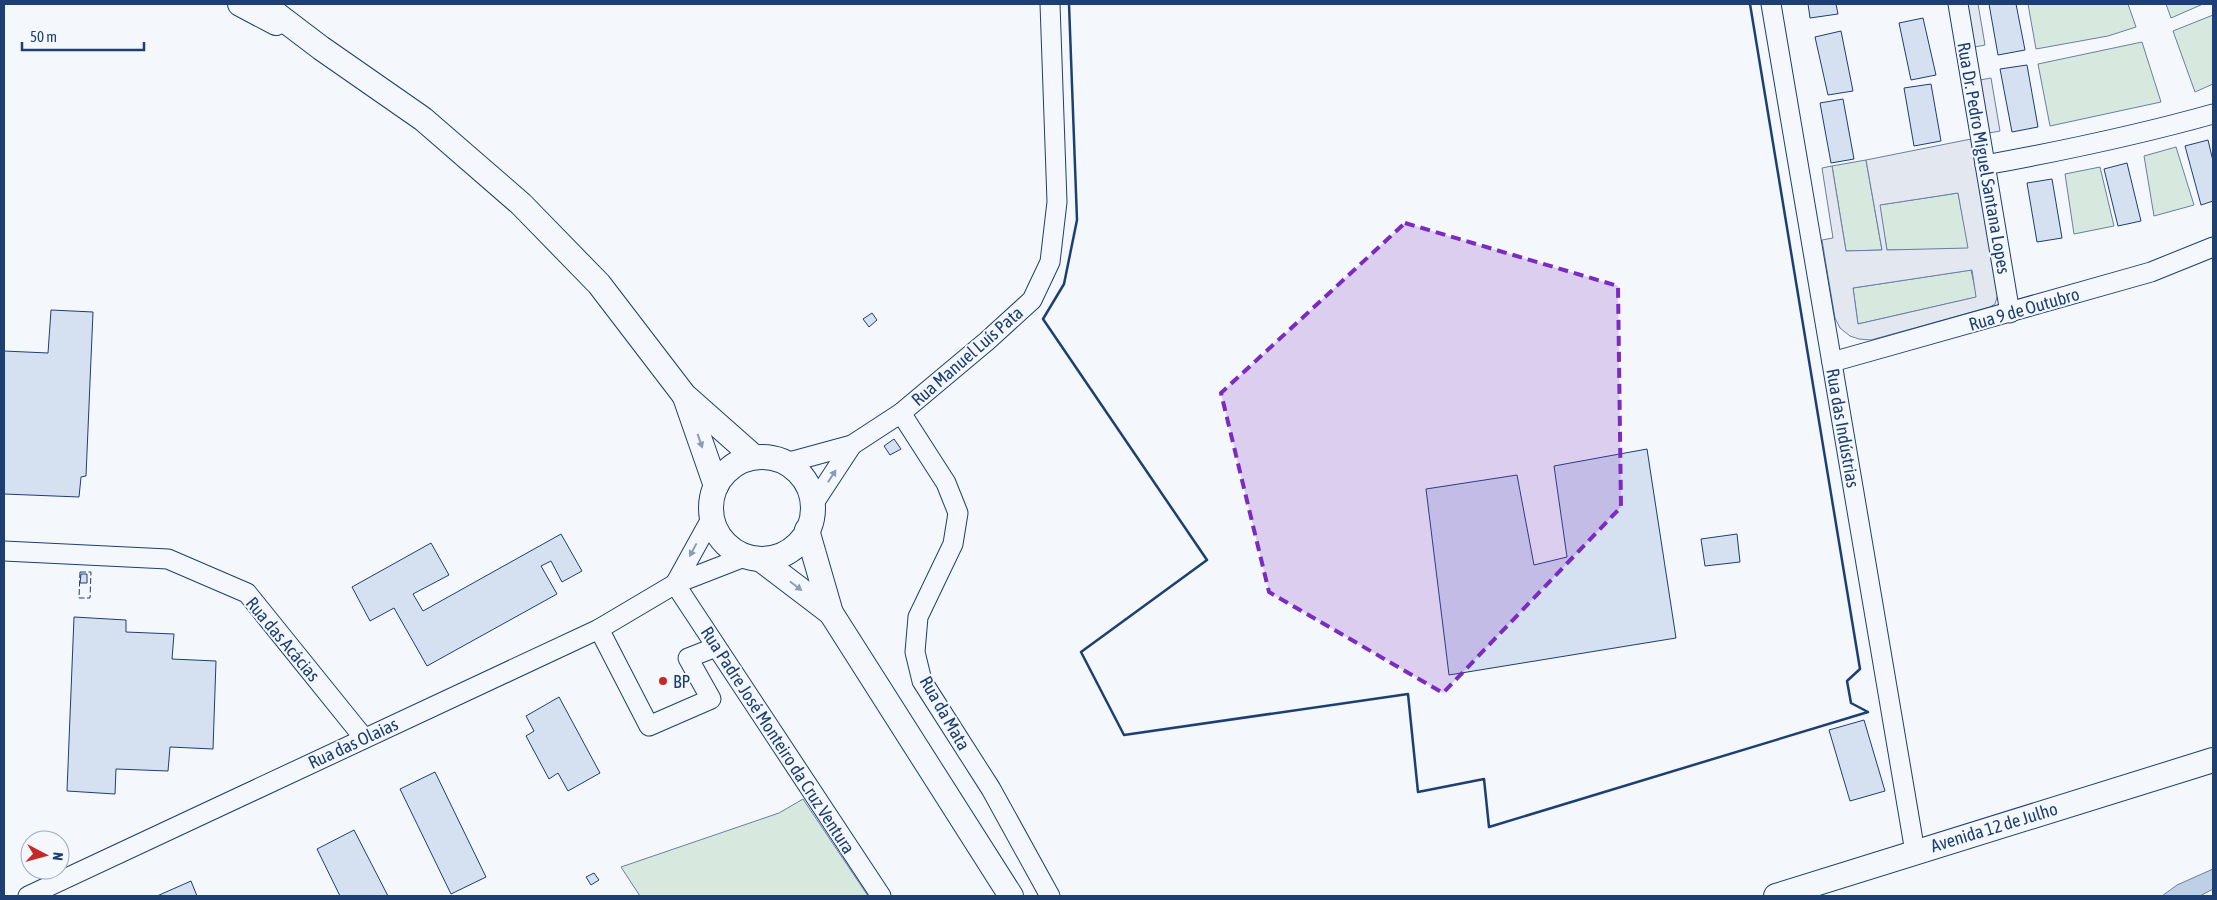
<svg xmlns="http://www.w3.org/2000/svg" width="2217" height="900" font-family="'Asap Condensed',sans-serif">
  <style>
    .green { fill: #d7e8df; stroke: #687fa3 }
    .parking { fill: #e3e8f0; stroke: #687fa3; fill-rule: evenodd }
    .water { fill: #bed0e5; stroke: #687fa3 }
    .building { fill: #d5e0f0; stroke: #1d3f73 }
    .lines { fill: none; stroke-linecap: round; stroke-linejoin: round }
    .minor-casing { stroke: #1d3f73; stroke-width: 21 }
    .major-casing { stroke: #1d3f73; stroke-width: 26 }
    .minor { stroke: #f4f7fb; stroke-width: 19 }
    .major { stroke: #f4f7fb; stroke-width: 24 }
    .fence { stroke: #1d3f73; stroke-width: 1; stroke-dasharray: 6 2.5; stroke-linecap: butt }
    .wall { stroke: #1d3f73; stroke-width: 2.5 }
    .oneway { fill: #889bb7 }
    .marked { fill: #7b2cbf; fill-opacity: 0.2; stroke: #7b2cbf; stroke-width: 4; stroke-dasharray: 10 6; stroke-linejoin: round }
    .poi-dot { fill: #c62828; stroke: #f4f7fb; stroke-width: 2 }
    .labels { text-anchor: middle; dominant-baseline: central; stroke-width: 4; stroke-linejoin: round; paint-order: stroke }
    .street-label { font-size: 18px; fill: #1d3f73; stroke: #f4f7fb }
    .poi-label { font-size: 18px; fill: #1d3f73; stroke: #f4f7fb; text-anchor: start }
  </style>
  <rect width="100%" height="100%" fill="#f4f7fb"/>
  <!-- green -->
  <g class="green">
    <path d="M2028,4h100l8,23 -28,9 -72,13z"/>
    <path d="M2166,4h37l-32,14z"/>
    <path d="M2213,15v69l-18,8 -22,-61z"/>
    <path d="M2142,42l19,60 -111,24 -12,-62z"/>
    <path d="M2176,147l18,58 -40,11 -10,-60z"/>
    <path d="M1866,160l16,90 -36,1 -14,-85z"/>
    <path d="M2100,167l14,59 -40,8 -9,-60z"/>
    <path d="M1958,193l11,56 -82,1 -8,-45z"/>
    <path d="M1971,270l6,27 -119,27 -5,-36z"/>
    <path d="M803,799l65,97h-228l-19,-29 158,-54z"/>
  </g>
  <!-- parking -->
  <g class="parking">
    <path d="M1967,4h11l7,41 -10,2z"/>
    <path d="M1991,78l9,53 -11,2 -9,-53z"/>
    <path d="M1971,139l27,155 -3,10 -5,3 -119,33 -12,-1 -9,-3 -10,-8 -5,-10 -13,-78 11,-2 -11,-70 10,-2 14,85 36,-1 -16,-90zM1958,193l10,55 -81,2 -7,-45zM1972,270l4,27 -118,27 -5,-36z"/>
  </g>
  <!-- water -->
  <path class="water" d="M2213,869v20l-13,7h-38l15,-11z"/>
  <!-- building -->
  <g class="building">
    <path d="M1808,4h28l2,10 -28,4z"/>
    <path d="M1989,4h27l9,46 -27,5z"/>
    <path d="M1923,18l13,57 -25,5 -12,-57z"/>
    <path d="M1841,31l12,60 -25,4 -13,-58z"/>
    <path d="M2027,65l11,62 -26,5 -12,-63z"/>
    <path d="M1931,84l10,57 -27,5 -10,-58z"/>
    <path d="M1843,99l11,60 -23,4 -11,-60z"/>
    <path d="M2208,140l5,21v40l-12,4 -16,-59z"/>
    <path d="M2127,163l14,58 -23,5 -14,-57z"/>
    <path d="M2052,179l10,59 -25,4 -10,-59z"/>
    <path d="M51,310l42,2 -7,164 -5,1 -2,20 -75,-3v-143l44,2z"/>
    <path d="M872,313l5,7 -8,7 -6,-8z"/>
    <path d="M894,439l7,10 -11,6 -6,-9z"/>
    <path d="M1647,449l29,189 -227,37 -23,-186 91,-14 17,90 33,-8 -13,-91z"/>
    <path d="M561,534l21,37 -20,11 -11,-21 -10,5 16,28 -130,72 -33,-58 -24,13 -18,-34 79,-44 18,32 -36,19 10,17z"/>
    <path d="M1737,534l3,28 -35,4 -4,-27z"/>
    <path d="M81,574h6v9h-7z"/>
    <path d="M74,617l52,3v12l48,2 -2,25 44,2 -3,88 -43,-2 -2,24 -52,-2 -1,25 -48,-3z"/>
    <path d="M559,697l41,76 -32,18 -10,-18 -9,6 -23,-43 8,-5 -8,-15z"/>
    <path d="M1864,720l21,71 -35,10 -21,-71z"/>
    <path d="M435,772l51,105 -35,17 -51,-105z"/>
    <path d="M354,830l34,66h-48l-23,-47z"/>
    <path d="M594,873l5,7 -8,5 -5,-8z"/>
    <path d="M191,881l6,15h-40z"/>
  </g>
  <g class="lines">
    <!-- minor casing -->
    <g class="minor-casing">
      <g id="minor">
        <path d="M1771,4l144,848"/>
        <path d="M1958,4l52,309"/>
        <path d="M1985,165c77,-14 153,-30 228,-51"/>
        <path d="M1832,362l319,-90 62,-25"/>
        <path d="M901,413l45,70 12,30 -5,31 -35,73 -3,35 7,29 69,108 59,107"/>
        <path d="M786,463l66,-18 49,-32 86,-72 45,-41 18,-38 7,-60 -7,-198"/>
        <path d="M812,506l40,-61"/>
        <path d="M4,551l164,8 79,34 117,145"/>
        <path d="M675,584l206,312"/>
        <path d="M675,584l37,-67"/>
        <path d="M599,629l50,97 62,-27 -23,-41 28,-11"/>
        <path d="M28,896l571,-267 76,-45 72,-28"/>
      </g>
    </g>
    <!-- major casing -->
    <g class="major-casing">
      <g id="major">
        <path d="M240,4l36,19"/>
        <path d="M263,4l58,44 102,71 98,85 78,80 85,111 70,62"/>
        <path d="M685,397l31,89"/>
        <circle cx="762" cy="508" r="51"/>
        <path d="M807,530l24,83 180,283"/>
        <path d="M760,559l71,54"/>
        <path d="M1776,896l437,-136"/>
      </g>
    </g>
    <!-- minor -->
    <use href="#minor" class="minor"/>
    <!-- major -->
    <use href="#major" class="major"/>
    <!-- fence -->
    <path class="fence" d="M80,572h11l-1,26h-11z"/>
    <!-- wall -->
    <path class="wall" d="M1069,4l8,216 -13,64 -21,35 164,241 -126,92 43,83 284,-41 10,98 66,-13 5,48 379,-115 -17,-9 -4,-22 13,-12 -110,-665"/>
  </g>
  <!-- one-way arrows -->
  <defs><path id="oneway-solid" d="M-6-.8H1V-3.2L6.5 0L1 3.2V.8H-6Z" transform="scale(1.25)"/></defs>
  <g class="oneway">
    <use href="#oneway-solid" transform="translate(700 441) rotate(71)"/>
    <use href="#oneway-solid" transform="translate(832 476) rotate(-57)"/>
    <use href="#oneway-solid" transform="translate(693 550) rotate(118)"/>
    <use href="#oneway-solid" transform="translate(796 586) rotate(37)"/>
  </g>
  <!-- marked area -->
  <path class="marked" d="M1405,223l213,63 3,221 -178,186 -174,-101 -48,-199z"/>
  <!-- markers -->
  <circle class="poi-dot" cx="663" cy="681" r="5"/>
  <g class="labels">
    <!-- street labels -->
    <g class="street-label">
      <text transform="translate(1984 158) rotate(80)">Rua Dr. Pedro Miguel Santana Lopes</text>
      <text transform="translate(2024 309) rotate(-16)">Rua 9 de Outubro</text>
      <text transform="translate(967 356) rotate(-41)">Rua Manuel Luís Pata</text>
      <text transform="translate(1843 428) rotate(80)">Rua das Indústrias</text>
      <text transform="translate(283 639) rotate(50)">Rua das Acácias</text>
      <text transform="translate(945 713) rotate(60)">Rua da Mata</text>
      <text transform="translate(778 740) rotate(57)">Rua Padre José Monteiro da Cruz Ventura</text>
      <text transform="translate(353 743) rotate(-25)">Rua das Olaias</text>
      <text transform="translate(1994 827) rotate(-17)">Avenida 12 de Julho</text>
    </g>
    <!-- poi labels -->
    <g class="poi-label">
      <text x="673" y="681">BP</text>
    </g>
  </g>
  <!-- border -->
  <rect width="2217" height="900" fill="none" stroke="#1d3f73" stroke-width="10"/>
  <!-- north arrow -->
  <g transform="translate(45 855) rotate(96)"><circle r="24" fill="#f4f7fb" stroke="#9eadc5"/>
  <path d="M0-4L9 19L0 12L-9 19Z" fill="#c62828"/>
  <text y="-8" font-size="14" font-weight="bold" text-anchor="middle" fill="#1d3f73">N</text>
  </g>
  <!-- scale -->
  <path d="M22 42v8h122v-8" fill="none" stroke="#1d3f73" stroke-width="2.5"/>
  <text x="30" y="42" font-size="15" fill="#1d3f73" stroke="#f4f7fb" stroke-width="4" paint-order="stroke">50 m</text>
</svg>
